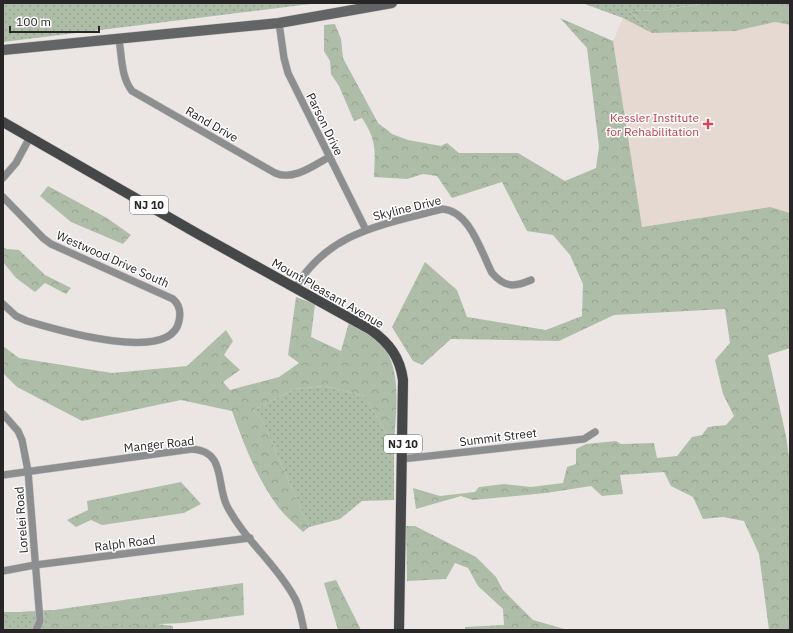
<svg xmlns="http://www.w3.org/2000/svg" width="793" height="633" font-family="'IBM Plex Sans',sans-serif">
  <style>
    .built { fill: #e5d9d2 }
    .grass { fill: url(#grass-dots) }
    .forest { fill: url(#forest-crowns) }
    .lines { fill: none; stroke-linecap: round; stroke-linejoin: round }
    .minor-casing { stroke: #c8c3c2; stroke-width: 8 }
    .secondary-casing { stroke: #c8c3c2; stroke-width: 11 }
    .primary-casing { stroke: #c8c3c2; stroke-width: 11 }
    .minor { stroke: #8d8e90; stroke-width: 7 }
    .secondary { stroke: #626466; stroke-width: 10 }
    .primary { stroke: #454749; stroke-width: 10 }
    .health-dot { fill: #e0444e; stroke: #fff; stroke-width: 1.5 }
    .labels { text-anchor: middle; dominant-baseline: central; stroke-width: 3; stroke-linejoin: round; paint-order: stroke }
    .shield { fill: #fff; stroke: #686666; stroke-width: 1 }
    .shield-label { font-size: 11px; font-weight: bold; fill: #272525 }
    .health-label { font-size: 12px; fill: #be3a42; stroke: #fff; text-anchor: end }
    .street-label { font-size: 12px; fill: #272525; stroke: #fff }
  </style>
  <defs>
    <pattern id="grass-dots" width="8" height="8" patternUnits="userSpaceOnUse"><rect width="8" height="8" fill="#adbda8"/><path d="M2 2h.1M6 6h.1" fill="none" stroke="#95a290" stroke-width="1.8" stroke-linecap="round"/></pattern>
    <pattern id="forest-crowns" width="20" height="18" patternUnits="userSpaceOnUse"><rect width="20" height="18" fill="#adbda8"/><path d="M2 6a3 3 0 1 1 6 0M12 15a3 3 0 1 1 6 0" fill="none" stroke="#95a290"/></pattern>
  </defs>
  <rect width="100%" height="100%" fill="#ebe6e4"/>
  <!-- built -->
  <path class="built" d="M623,18l29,15 83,-2 40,-9 15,3v188l-20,-6 -128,20 -29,-186z"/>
  <!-- grass -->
  <g class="grass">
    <path d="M3,3h315l-315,39z"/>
    <path d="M582,3h124l-43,7 -33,1 22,22 -29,-15z"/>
    <path d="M325,386l40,10 29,51v53l-32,1 -22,18 -31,8 -47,-107 -9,-10 42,-21z"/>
    <path d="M50,610l123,16v4h-170v-17z"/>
  </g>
  <!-- forest -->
  <g class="forest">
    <path d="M706,3h84v22l-15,-3 -40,9 -83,2 -22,-22 33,-1z"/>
    <path d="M560,18l53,23 29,186 128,-20 20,6v135l-22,7 18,81 4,28v166h-21l-10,-76 -15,-33 -21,-4 -20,2 -10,-22 -22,-11 -7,-14 -44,3 3,19 -21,2 -11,-10 -45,7 -73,7 -12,-4 -45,13 -3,-21 27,8 35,-4 4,-5 25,-3 27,3 32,-4 4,-16 9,-3v-15l10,-5 30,-3 5,3 33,-1 3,15 20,-2 15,-19 10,-2 6,-8 18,-2 8,-9 -11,-22 -8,-34 15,-17 -5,-34 -111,6 -55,26 -108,-2 -29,26 -9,-4 -21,-34 33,-65 32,28 10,27 79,13 36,-14 1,-32 -13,-29 -17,-20 -26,-4 -25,-49 -50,16 -15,-22 -14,-2 -16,5 -33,-2c1,-27 3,-36 -12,-59l-8,3 -15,-35 -8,-12 -1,-13 -6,-10v-26l11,-1 6,15 2,19 35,65 14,11 16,6 33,6 6,-3 12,10h59l47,28 31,-13 3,-21 -12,-99z"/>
    <path d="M48,186l59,32 24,17 -8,9 -52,-22 -31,-26z"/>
    <path d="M3,247l4,2 12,1 26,25 26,13 -5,6 -21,-11 -10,9 -19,-14 -13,-16z"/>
    <path d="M296,297l19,7 -4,33 30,14 8,-29c8,5 16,9 24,14 33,25 22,76 21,111l-29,-51 -40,-10 -30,3 -42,21 9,10 47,107 -6,5c-8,-8 -17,-15 -24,-24 -22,-29 -35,-63 -47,-97l-51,-11 -99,21 -65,-34 -14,-14v-27l16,12 93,15 75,-7 39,-36 7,11 -9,14 16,15 -17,12 7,8 49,-13 20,-14 -11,-8z"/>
    <path d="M181,482l20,22 -17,9 -82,12 -11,-5 -15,7 -9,-7 21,-10 -1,-9z"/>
    <path d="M406,526h9l61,31 20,20 7,13 30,30 35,10h-103v-3l39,-2 -1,-16 -25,-23 -10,-18 -13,-5 -9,16 -39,2z"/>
    <path d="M336,580l25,50h-23l-14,-47z"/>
    <path d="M243,583l1,32 -61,8 -91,4 -3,3h-40l-2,-18 -44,8v-8h37z"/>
  </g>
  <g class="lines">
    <!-- minor casing -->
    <g class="minor-casing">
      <g id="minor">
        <path d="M279,23l5,35 4,15 78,157"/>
        <path d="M119,40c3,17 2,37 13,51l143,82c18,8 38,-7 54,-16"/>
        <path d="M3,178l13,-15 14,-26"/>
        <path d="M3,197l40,41 8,6 122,55c7,6 8,13 6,22 -8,44 -125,8 -152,0l-11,-5 -13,-12"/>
        <path d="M295,288c34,-57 88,-63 147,-79 27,1 39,42 50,64 13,15 23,14 39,7"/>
        <path d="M3,414l15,17 4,9 6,31 12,150 -4,9"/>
        <path d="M402,459l182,-20 11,-7"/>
        <path d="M3,475l189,-26c34,2 24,35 35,57 17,33 48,57 66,89 7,10 8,23 11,35"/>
        <path d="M3,571l32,-6 215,-27"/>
      </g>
    </g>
    <!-- secondary casing -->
    <g class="secondary-casing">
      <path id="secondary" d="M3,50l276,-27 113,-20"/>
    </g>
    <!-- primary casing -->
    <g class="primary-casing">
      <path id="primary" d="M3,122l195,112 173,96c18,13 29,27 32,50l-4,250"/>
    </g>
    <!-- minor -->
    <use href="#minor" class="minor"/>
    <!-- secondary -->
    <use href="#secondary" class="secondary"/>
    <!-- primary -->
    <use href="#primary" class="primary"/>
  </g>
  <!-- markers -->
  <path class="health-dot" d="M706 118h4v4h4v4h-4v4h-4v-4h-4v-4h4z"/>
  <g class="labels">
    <!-- shield labels -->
    <g class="shield">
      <rect x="130" y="196" width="38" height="18" rx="3"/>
      <rect x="384" y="435" width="38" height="18" rx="3"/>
    </g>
    <g class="shield-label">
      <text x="149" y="205">NJ 10</text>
      <text x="403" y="444">NJ 10</text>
    </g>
    <!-- health labels -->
    <g class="health-label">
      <text x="699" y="117">Kessler Institute<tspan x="699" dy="14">for Rehabilitation</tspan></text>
    </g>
    <!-- street labels -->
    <g class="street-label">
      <text transform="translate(212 124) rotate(30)">Rand Drive</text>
      <text transform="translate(325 124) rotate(64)">Parson Drive</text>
      <text transform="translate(407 208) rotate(-14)">Skyline Drive</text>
      <text transform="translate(113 259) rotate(24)">Westwood Drive South</text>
      <text transform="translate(328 293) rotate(30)">Mount Pleasant Avenue</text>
      <text transform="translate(498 437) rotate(-7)">Summit Street</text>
      <text transform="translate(159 444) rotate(-6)">Manger Road</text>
      <text transform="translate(21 520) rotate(-94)">Lorelei Road</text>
      <text transform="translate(125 543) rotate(-7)">Ralph Road</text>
    </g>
  </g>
  <!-- border -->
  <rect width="793" height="633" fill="none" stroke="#272525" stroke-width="8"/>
  <!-- scale -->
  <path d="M10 26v6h89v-6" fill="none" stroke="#272525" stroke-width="2"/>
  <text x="16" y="26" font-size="12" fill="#272525" stroke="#ffffff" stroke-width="3" paint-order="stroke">100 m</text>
</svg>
